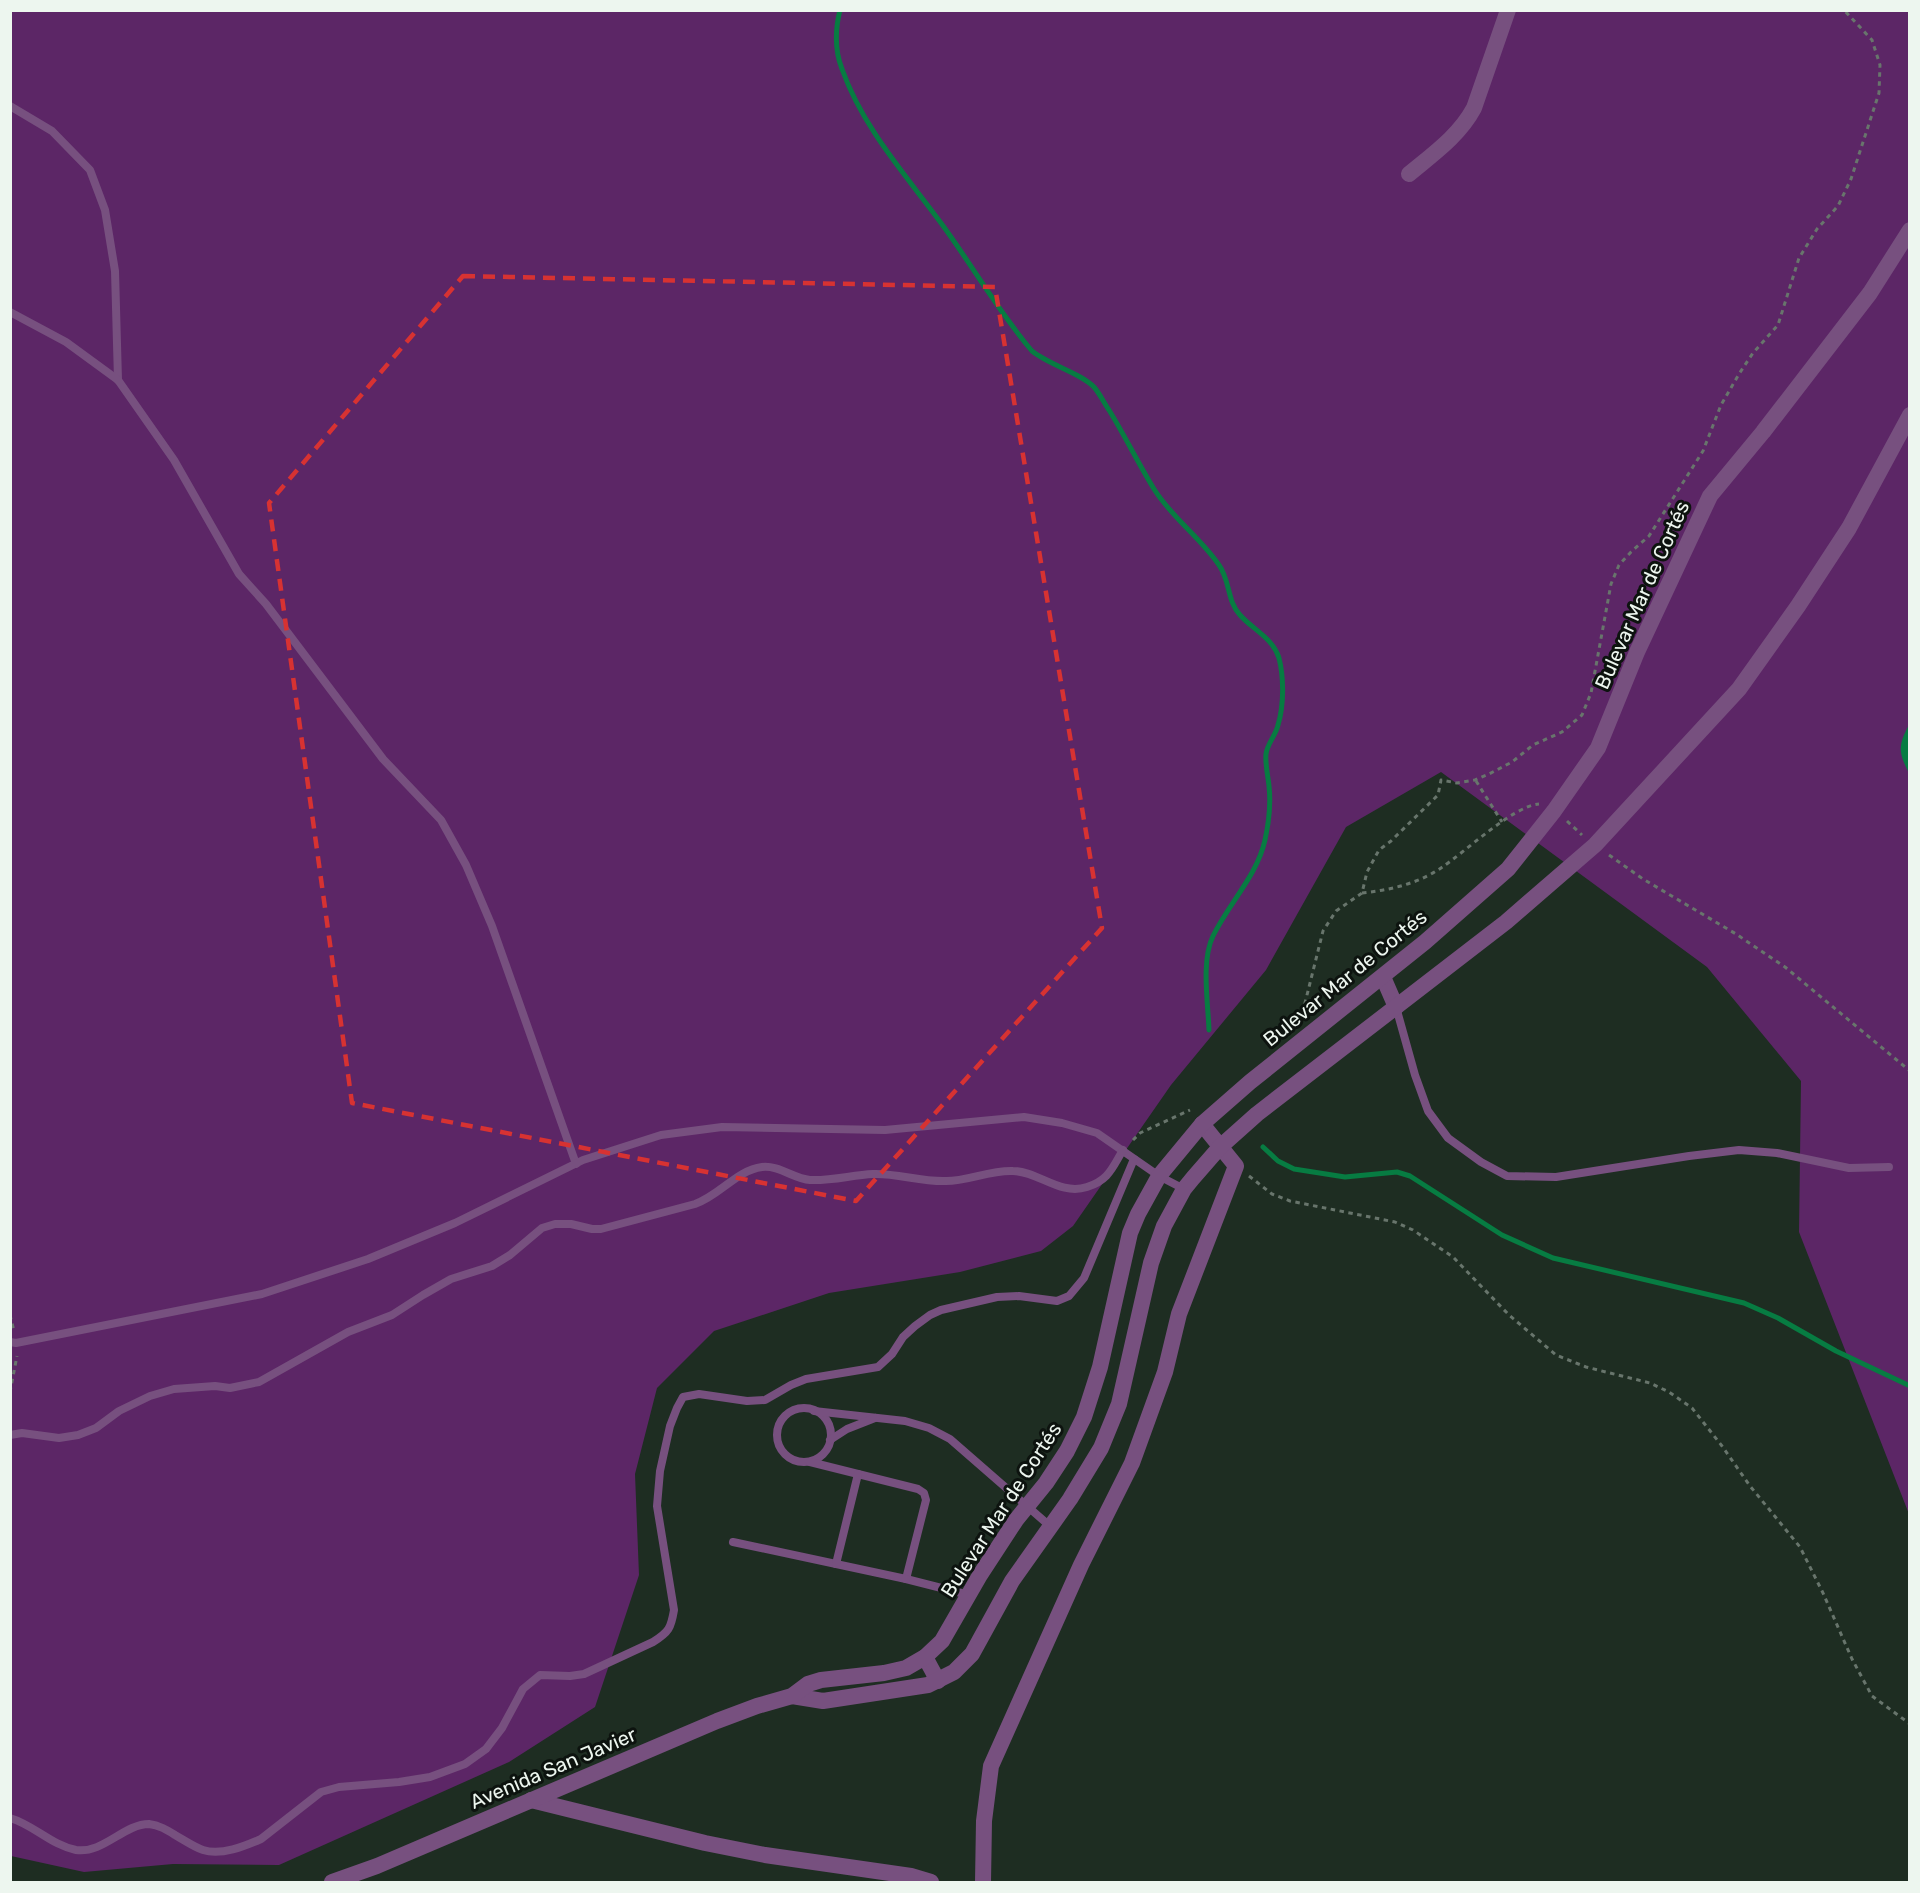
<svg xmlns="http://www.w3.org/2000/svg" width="1920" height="1893" font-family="Rubik,sans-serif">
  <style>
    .green { fill: #5c2666 }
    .water { fill: #077c42 }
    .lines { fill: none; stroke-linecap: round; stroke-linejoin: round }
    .stream { stroke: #077c42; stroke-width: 5 }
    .path { stroke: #68756c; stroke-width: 3; stroke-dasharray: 4.5 4.5; stroke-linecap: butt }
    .service { stroke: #77507f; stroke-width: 8 }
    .minor { stroke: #77507f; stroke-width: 16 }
    .tertiary { stroke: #77507f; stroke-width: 16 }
    .marked { fill: none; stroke: #d73232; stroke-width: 4.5; stroke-dasharray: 12 8; stroke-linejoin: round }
    .labels { text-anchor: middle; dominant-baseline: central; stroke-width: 6; stroke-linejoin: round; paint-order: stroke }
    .street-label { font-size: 20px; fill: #edf6ef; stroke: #0d130f }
  </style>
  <rect width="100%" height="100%" fill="#1e2d22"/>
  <!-- green -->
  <path class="green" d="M11,11h1898v1503l-110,-282 2,-151 -94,-114 -266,-195 -95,55 -80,143 -95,115 -98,141 -32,25 -81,21 -131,21 -115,38 -57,57 -22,86 4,101 -44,132 -86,55 -230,103 -106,-1 -89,8 -73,-16z"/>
  <!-- water -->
  <path class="water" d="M1909,725v48c-11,-21 -11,-28 0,-48z"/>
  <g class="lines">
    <!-- stream -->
    <g class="stream">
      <path d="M840,10c-5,20 -5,41 2,59 21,59 63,105 99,154 31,42 57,88 91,128 17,14 49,22 62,36 6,7 10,16 15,23 16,26 29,53 45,79 18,29 46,48 65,76 11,15 8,36 21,50 12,14 33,23 39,43 5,20 5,47 -1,67 -2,10 -11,19 -12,29 -1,10 2,22 3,32 2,18 0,36 -4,54 -8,36 -36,63 -52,96 -12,25 -5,66 -4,94"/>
      <path d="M1263,1147l15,14 16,8 51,8 52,-5 13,4 92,59 51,23 191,45 34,15 58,33 74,35"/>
    </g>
    <!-- path -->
    <g class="path">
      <path d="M1476,781l26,41"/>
      <path d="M1567,821l15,14"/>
      <path d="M1609,855l34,24 93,55 49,33 125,104"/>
      <path d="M1362,893c28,-3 55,-9 79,-25 24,-16 72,-62 98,-64"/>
      <path d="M1299,1021l4,-10 20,-80 13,-20 26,-18 5,-21 12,-22 12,-9 47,-46 3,-15 16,3 18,-3 14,-6 23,-12 21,-17 29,-13 20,-17 9,-22 20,-109 8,-19 12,-13 18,-16 54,-85 18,-46 18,-31 14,-21 25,-28 21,-67 18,-29 21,-23 13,-27 28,-86 1,-28 -8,-25 -28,-30"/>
      <path d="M1133,1140l7,-7 50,-23"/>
      <path d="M1249,1176l23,18 18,7 105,21 18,8 40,27 56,58 47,40 30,12 64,16 19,9 23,16 30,38 28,40 50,61 23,46 29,66 20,37 38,28"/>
      <path d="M10,1315l4,16"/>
      <path d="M10,1392l7,-36"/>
    </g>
    <!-- service -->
    <g class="service">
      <path d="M10,106l42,25 38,39 15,40 10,61 3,109"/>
      <path d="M10,312l56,30 52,38 56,80 65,114 27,30 117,155 58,61 25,45 26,61 84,238"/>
      <path d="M1396,1007l19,68 13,36 20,27 33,24 26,14 49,1 133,-21 50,-6 38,3 72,15 40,-1"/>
      <path d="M10,1342l6,1 246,-49 106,-35 87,-36 128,-63 78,-25 61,-8 163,3 139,-13 38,6 35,10 62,43 25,13"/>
      <circle cx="804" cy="1435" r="27"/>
      <path d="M814,1411l91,10 24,7 21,11 101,88"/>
      <path d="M10,1435l12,-2 37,5 19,-3 18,-7 23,-17 31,-15 24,-7 41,-3 15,2 29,-6 89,-50 44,-17 31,-20 28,-16 41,-13 18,-11 32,-27 13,-4h16l21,5h9l94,-25c24,-8 42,-34 67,-37 17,-2 32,12 48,13 22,1 42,-5 63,-6 24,-1 48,8 73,7 22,0 44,-11 67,-10 25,0 47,25 74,16 22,-7 25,-19 36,-37"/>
      <path d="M830,1440l17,-11 28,-11"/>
      <path d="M810,1462l108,27 6,4 2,7 -20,79 63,16"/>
      <path d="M733,1542l173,37"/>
      <path d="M836,1564l22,-90"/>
      <path d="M10,1818c24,7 41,27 66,32 27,4 48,-26 73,-26 10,1 18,6 26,11 9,5 19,12 28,15 18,6 42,-4 58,-11l60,-47 18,-5 60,-5 31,-5 35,-13 21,-15 16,-21 21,-39 17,-14 30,1 14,-2 69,-32c16,-10 18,-14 21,-32l-17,-104 3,-35 10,-45 7,-18 6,-11 16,-3 48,7 18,-1 26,-15 15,-6 72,-12 14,-13 11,-17 12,-11 15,-11 11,-5 56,-13 22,-1 38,5 12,-5 15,-18 50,-119"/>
    </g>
    <!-- minor -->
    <g class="minor">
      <path d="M1409,174c24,-20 50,-38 65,-66l34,-98"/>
      <path d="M925,1657l13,24"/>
      <path d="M531,1800l174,43 60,12 146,21 20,6"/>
      <path d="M983,1882l1,-61 7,-55 90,-201 51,-102 33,-91 14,-58 57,-148 -34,-42"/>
    </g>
    <!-- tertiary -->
    <g class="tertiary">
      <path d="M1383,977l13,30"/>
      <path d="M792,1696l31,5 105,-16 26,-13 18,-18 40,-73 58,-82 31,-51 18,-44 32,-141 13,-37 20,-37 9,-11 27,-31 37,-33 249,-192 89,-77 144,-156 59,-83 51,-78 61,-113"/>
      <path d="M332,1882l45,-16 340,-145 40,-15 35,-10 16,-12 13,-4 63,-7 22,-5 19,-11 17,-16 38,-66 36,-55 30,-37 21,-32 17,-34 16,-50 30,-134 8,-19 21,-38 43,-52 48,-42 175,-140 83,-73 46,-58 44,-63 39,-96 73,-156 53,-64 107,-139 40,-63"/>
    </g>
  </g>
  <!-- marked area -->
  <path class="marked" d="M463,276l532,11 107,641 -246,273 -504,-98 -83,-600z"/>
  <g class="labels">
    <!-- street labels -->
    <g class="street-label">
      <text transform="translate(1642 595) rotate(-66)">Bulevar Mar de Cortés</text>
      <text transform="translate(1345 978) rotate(-39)">Bulevar Mar de Cortés</text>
      <text transform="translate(1001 1510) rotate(-57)">Bulevar Mar de Cortés</text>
      <text transform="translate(553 1768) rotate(-23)">Avenida San Javier</text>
    </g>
  </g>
  <!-- border -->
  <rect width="1920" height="1893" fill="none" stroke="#edf6ef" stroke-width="24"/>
</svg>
